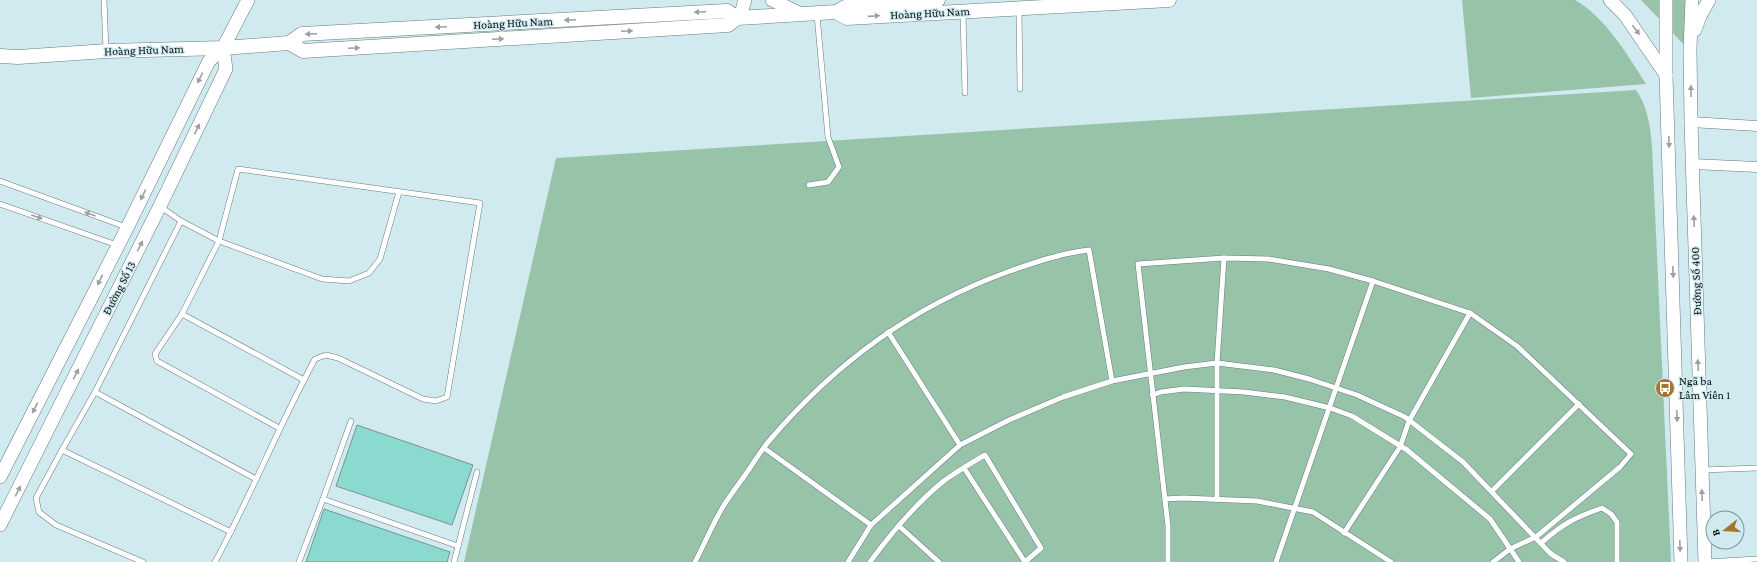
<svg xmlns="http://www.w3.org/2000/svg" width="1757" height="562" font-family="'Crimson Pro',serif">
  <style>
    .green { fill: #97c4a9 }
    .building { fill: #8adacf; stroke: #7c9390 }
    .lines { fill: none; stroke-linecap: round; stroke-linejoin: round }
    .service-casing { stroke: #647b80; stroke-width: 6 }
    .minor-casing { stroke: #647b80; stroke-width: 11 }
    .tertiary-casing { stroke: #647b80; stroke-width: 14 }
    .secondary-casing { stroke: #647b80; stroke-width: 15 }
    .service { stroke: #fff; stroke-width: 5 }
    .minor { stroke: #fff; stroke-width: 10 }
    .tertiary { stroke: #fff; stroke-width: 13 }
    .secondary { stroke: #fff; stroke-width: 14 }
    .oneway { fill: #9da0a1 }
    .labels { text-anchor: middle; dominant-baseline: central; stroke-width: 3; stroke-linejoin: round; paint-order: stroke }
    .street-label { font-size: 12px; fill: #091213; stroke: #d1eaf0 }
    .poi-label { font-size: 12px; fill: #091213; stroke: #d1eaf0; text-anchor: start }
  </style>
  <rect width="100%" height="100%" fill="#d1eaf0"/>
  <!-- green -->
  <g class="green">
    <path d="M1462,0h113c31,18 52,54 71,84l-175,14z"/>
    <path d="M1641,0h49v51z"/>
    <path d="M1636,90c12,17 14,36 16,56l19,416h-1207l92,-404z"/>
  </g>
  <!-- building -->
  <g class="building">
    <path d="M357,425l116,40 -21,60 -116,-39z"/>
    <path d="M324,509l126,43 -3,10h-141z"/>
  </g>
  <g class="lines">
    <!-- service casing -->
    <g class="service-casing">
      <g id="service">
        <path d="M104,0l2,50"/>
        <path d="M1019,10l1,79"/>
        <path d="M963,12l2,81"/>
        <path d="M0,181l126,46"/>
        <path d="M809,185l19,-3 11,-15 -11,-30 -11,-122"/>
        <path d="M0,204l117,41"/>
        <path d="M161,207l20,14 38,20 -37,73 -27,40 2,7 122,67"/>
        <path d="M182,314l122,66 11,-21 11,-4 12,3 85,41 13,2 11,-4 33,-194 -242,-34 -19,72 103,38 27,2 20,-8 11,-14 19,-67"/>
        <path d="M888,332l72,113"/>
        <path d="M95,392l86,-171"/>
        <path d="M1152,395l9,-3 23,-3 60,3 41,5 45,11 22,8 55,34 83,69 29,43"/>
        <path d="M764,448l107,77"/>
        <path d="M62,450l-26,48 3,14 17,13 87,37"/>
        <path d="M1702,470l55,-2"/>
        <path d="M1492,491l87,-87"/>
        <path d="M323,499l135,47"/>
        <path d="M1165,499l18,-1 74,3 56,11 78,50"/>
        <path d="M1217,499v-136l7,-105"/>
        <path d="M899,526l40,36"/>
        <path d="M231,532l-169,-82 33,-58 161,87"/>
        <path d="M1344,533l56,-86 9,-26 61,-108"/>
        <path d="M1541,543c23,-20 33,-25 61,-35l9,6 6,8v40"/>
        <path d="M215,562c32,-59 58,-122 89,-182"/>
        <path d="M299,562l24,-63 28,-78"/>
        <path d="M454,562l23,-90"/>
        <path d="M695,562c10,-19 18,-39 29,-57 8,-12 17,-24 26,-37 6,-9 12,-19 19,-27 67,-79 144,-135 241,-170 26,-9 52,-18 79,-21l23,131"/>
        <path d="M848,562l23,-37 89,-80 49,-25 54,-23 49,-16 72,-14 33,-4 57,7 35,9 48,16 48,22 58,45 88,92 13,8"/>
        <path d="M870,562c22,-30 46,-59 75,-82 13,-9 26,-17 40,-25l56,93 -16,14 -61,-94"/>
        <path d="M1168,562v-36l-30,-262 86,-6 44,1 61,10 44,12 97,32 47,33 114,108 -11,13 -84,70 -26,12 -17,13"/>
        <path d="M1276,562l97,-281"/>
        <path d="M1706,562l51,-3"/>
      </g>
    </g>
    <!-- minor casing -->
    <g class="minor-casing">
      <g id="minor">
        <path d="M1691,122l66,4"/>
        <path d="M1693,164l64,3"/>
      </g>
    </g>
    <!-- tertiary casing -->
    <g class="tertiary-casing">
      <g id="tertiary">
        <path d="M772,0l29,14"/>
        <path d="M1610,0l15,15 41,60"/>
        <path d="M1666,0v75l15,487"/>
        <path d="M1692,0l-2,49 1,73 14,440"/>
        <path d="M737,18l5,-8 3,-10"/>
        <path d="M1695,30l5,-14 9,-16"/>
        <path d="M0,477l127,-249 82,-167 14,-13 25,-48"/>
        <path d="M0,525l160,-319 66,-137 -3,-21"/>
      </g>
    </g>
    <!-- secondary casing -->
    <g class="secondary-casing">
      <g id="secondary">
        <path d="M836,12l11,6 322,-18"/>
        <path d="M289,43l14,8 425,-26 9,-7 99,-6 9,-5 93,-7"/>
        <path d="M0,56l18,1 89,-6 116,-3 66,-5 13,-9 425,-23 10,7"/>
      </g>
    </g>
    <!-- service -->
    <use href="#service" class="service"/>
    <!-- minor -->
    <use href="#minor" class="minor"/>
    <!-- tertiary -->
    <use href="#tertiary" class="tertiary"/>
    <!-- secondary -->
    <use href="#secondary" class="secondary"/>
  </g>
  <!-- one-way arrows -->
  <defs><path id="oneway-solid" d="M-6-.8H1V-3.2L6.5 0L1 3.2V.8H-6Z"/></defs>
  <g class="oneway">
    <use href="#oneway-solid" transform="translate(700 12) rotate(177)"/>
    <use href="#oneway-solid" transform="translate(874 16) rotate(-4)"/>
    <use href="#oneway-solid" transform="translate(570 20) rotate(177)"/>
    <use href="#oneway-solid" transform="translate(441 27) rotate(177)"/>
    <use href="#oneway-solid" transform="translate(1636 30) rotate(53)"/>
    <use href="#oneway-solid" transform="translate(627 31) rotate(-3)"/>
    <use href="#oneway-solid" transform="translate(311 34) rotate(177)"/>
    <use href="#oneway-solid" transform="translate(498 39) rotate(-3)"/>
    <use href="#oneway-solid" transform="translate(354 48) rotate(-3)"/>
    <use href="#oneway-solid" transform="translate(200 78) rotate(116)"/>
    <use href="#oneway-solid" transform="translate(1691 91) rotate(-91)"/>
    <use href="#oneway-solid" transform="translate(197 129) rotate(-64)"/>
    <use href="#oneway-solid" transform="translate(1669 142) rotate(88)"/>
    <use href="#oneway-solid" transform="translate(143 195) rotate(116)"/>
    <use href="#oneway-solid" transform="translate(90 214) rotate(-160)"/>
    <use href="#oneway-solid" transform="translate(37 217) rotate(19)"/>
    <use href="#oneway-solid" transform="translate(1694 221) rotate(-92)"/>
    <use href="#oneway-solid" transform="translate(140 246) rotate(-63)"/>
    <use href="#oneway-solid" transform="translate(1673 272) rotate(88)"/>
    <use href="#oneway-solid" transform="translate(100 280) rotate(117)"/>
    <use href="#oneway-solid" transform="translate(1698 365) rotate(-92)"/>
    <use href="#oneway-solid" transform="translate(76 374) rotate(-63)"/>
    <use href="#oneway-solid" transform="translate(35 408) rotate(117)"/>
    <use href="#oneway-solid" transform="translate(1677 416) rotate(88)"/>
    <use href="#oneway-solid" transform="translate(18 491) rotate(-63)"/>
    <use href="#oneway-solid" transform="translate(1702 495) rotate(-92)"/>
    <use href="#oneway-solid" transform="translate(1680 546) rotate(88)"/>
  </g>
  <!-- icons -->
  <defs>
    <g id="bus-disc" transform="scale(1)"><circle r="9.5" fill="#a37628" stroke="#d1eaf0"/><path d="M-5-6H5V4H4V6H2V4H-2V6H-4V4H-5ZM-3.5-4V0h7V-4ZM-3.5 1.2v1.5H-2V1.2ZM2 1.2v1.5H3.5V1.2Z" fill="#fff"/></g>
  </defs>
  <g fill-rule="evenodd">
    <use href="#bus-disc" x="1665" y="388"/>
  </g>
  <g class="labels">
    <!-- street labels -->
    <g class="street-label">
      <text transform="translate(930 13) rotate(-3)">Hoàng Hữu Nam</text>
      <text transform="translate(513 23) rotate(-3)">Hoàng Hữu Nam</text>
      <text transform="translate(144 50) rotate(-2)">Hoàng Hữu Nam</text>
      <text transform="translate(1696 281) rotate(-92)">Đường Số 400</text>
      <text transform="translate(119 288) rotate(-63)">Đường Số 13</text>
    </g>
    <!-- poi labels -->
    <g class="poi-label">
      <text x="1679" y="381">Ngã ba<tspan x="1679" dy="14">Lâm Viên 1</tspan></text>
    </g>
  </g>
  <!-- north arrow -->
  <g transform="translate(1725 530) rotate(253)"><circle r="19" fill="#d1eaf0" stroke="#819498"/>
  <path d="M0-3L7 15L0 10L-7 15Z" fill="#a37628"/>
  <text y="-6" font-size="11" font-weight="bold" text-anchor="middle" fill="#091213">B</text>
  </g>
</svg>
